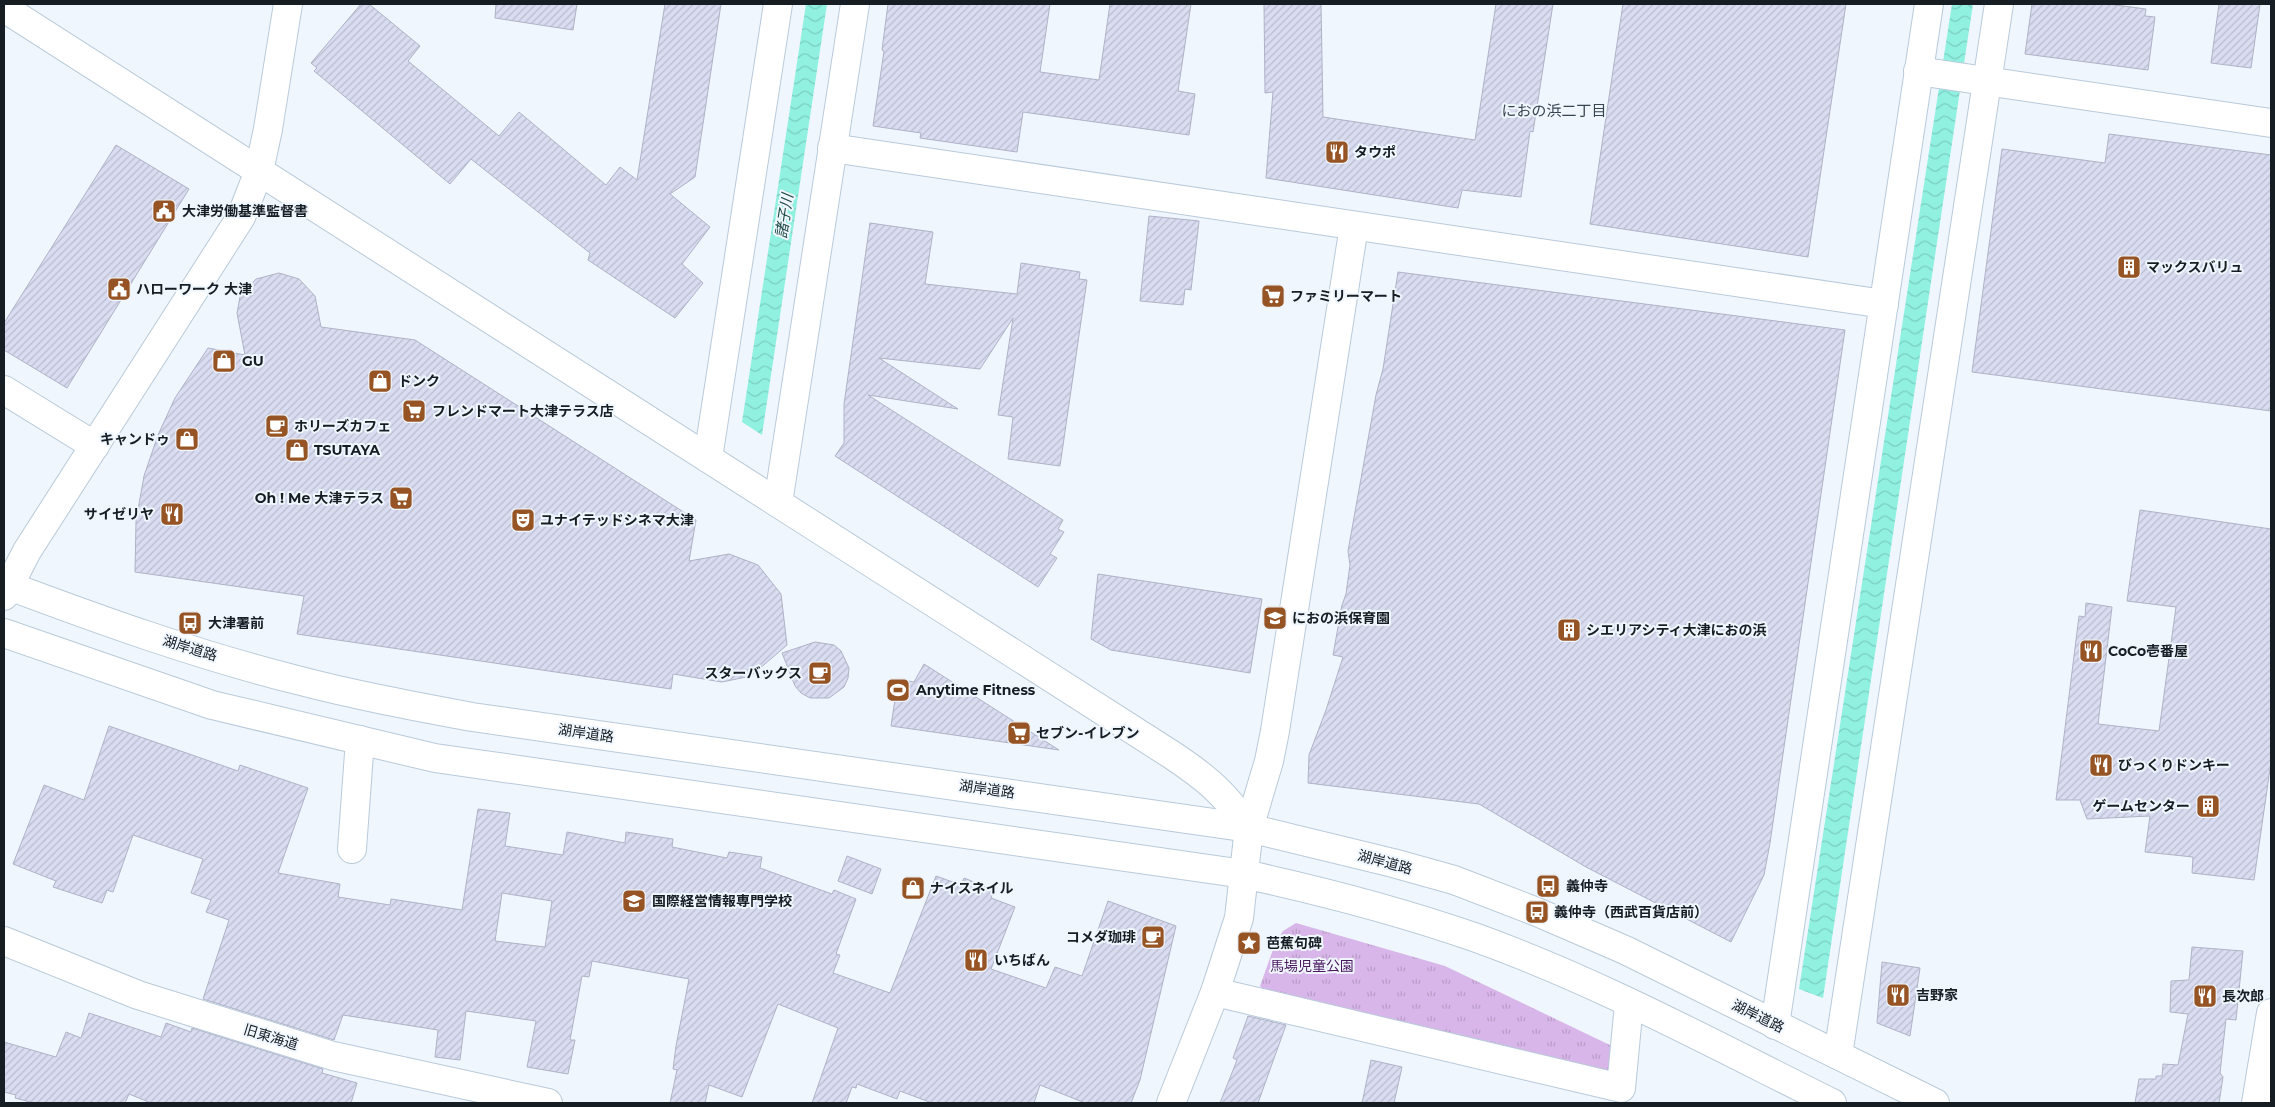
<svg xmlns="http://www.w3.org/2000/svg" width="2275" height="1107" font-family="Montserrat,'Noto Sans JP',sans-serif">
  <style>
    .grass { fill: url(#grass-tufts) }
    .water { fill: url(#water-waves) }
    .building { fill: url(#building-hatch); stroke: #b0b2c7; fill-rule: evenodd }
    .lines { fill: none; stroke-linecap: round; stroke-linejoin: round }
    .minor-casing { stroke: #b9cada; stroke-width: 30 }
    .major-casing { stroke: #b9cada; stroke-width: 30 }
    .minor { stroke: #fff; stroke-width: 28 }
    .major { stroke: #fff; stroke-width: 28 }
    .labels { text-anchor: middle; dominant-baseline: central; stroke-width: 4; stroke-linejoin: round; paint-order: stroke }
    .poi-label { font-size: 14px; font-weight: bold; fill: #171e23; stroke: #eff6fd; text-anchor: start }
    .street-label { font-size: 14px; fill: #171e23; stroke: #eff6fd }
    .park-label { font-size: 14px; fill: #49175e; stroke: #eff6fd }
    .neighbourhood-label { font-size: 15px; fill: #374552; stroke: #eff6fd }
    .water-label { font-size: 15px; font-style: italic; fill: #234e47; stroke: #eff6fd }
  </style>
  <defs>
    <pattern id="grass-tufts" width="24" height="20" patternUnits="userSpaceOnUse" patternTransform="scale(1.25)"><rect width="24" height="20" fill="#d8b6e9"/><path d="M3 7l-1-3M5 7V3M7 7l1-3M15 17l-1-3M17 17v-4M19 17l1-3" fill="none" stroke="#b99cc8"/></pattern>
    <pattern id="water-waves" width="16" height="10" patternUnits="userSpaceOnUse" patternTransform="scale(1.25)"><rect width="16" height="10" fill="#90f1e1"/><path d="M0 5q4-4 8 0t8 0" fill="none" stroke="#7bcec1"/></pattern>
    <pattern id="building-hatch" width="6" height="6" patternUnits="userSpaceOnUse" patternTransform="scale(1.25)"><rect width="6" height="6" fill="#dadcf1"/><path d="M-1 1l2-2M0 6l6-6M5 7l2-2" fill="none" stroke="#babcce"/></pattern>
  </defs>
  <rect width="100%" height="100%" fill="#eff6fd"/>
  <!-- grass -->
  <path class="grass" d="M1296,923l149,43 169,81v32l-347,-85 -7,-8 15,-42 8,-13z"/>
  <!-- water -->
  <g class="water">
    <path d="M806,4h21l-65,431 -20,-13z"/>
    <path d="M1952,4h21l-150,994 -24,-9z"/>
  </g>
  <!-- building -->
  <g class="building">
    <path d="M361,4h8l51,42 -12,15 91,75 20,-24 87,73 14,-18 17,13 28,-176h56l-26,173 -25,17 40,33 -28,37 21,19 -28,35 -87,-58 2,-7 -119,-94 -21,25 -136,-113 3,-3 -6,-5z"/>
    <path d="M496,4h81l-4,26 -78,-12z"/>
    <path d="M888,4h162l-10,68 59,8 11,-76h81l-13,87 17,3 -6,41 -166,-23 -6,40 -97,-14 1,-5 -48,-7 11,-75 -2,-1z"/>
    <path d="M1264,4h57l2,113 152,23 21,-136h57l-20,128 -3,-1 -9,66 -59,-7 -4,18 -192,-30 7,-86 -8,1z"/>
    <path d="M1623,4h223l-38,253 -218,-33z"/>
    <path d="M2032,4h76l38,5 -1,7 10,1 -7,53 -123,-16z"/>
    <path d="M2219,4h41l-9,64 -40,-5z"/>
    <path d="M2109,134l162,21v256l-299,-39 30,-223 103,14z"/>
    <path d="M116,145l73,44 -122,199 -63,-38v-27z"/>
    <path d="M1149,216l50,5 -8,69 -6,-1 -2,16 -43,-4z"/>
    <path d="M870,223l63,9 -8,52 92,10 4,-31 59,9 -1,7 8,1 -27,186 -52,-7 5,-42 -15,-2 15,-97 -33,51 -101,-11 79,51 -90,-14 195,125 -5,9 6,3 -14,22 7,4 -19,29 -203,-131 9,-13v-39z"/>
    <path d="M1398,272l447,58 -75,513 -6,32 -33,67 -145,-75 -107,-63 -171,-21 1,-28 17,-45 17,-53 -10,-2 9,-50 4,-11 4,-29 -2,-14 28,-156 7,-26z"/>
    <path d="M279,273l20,6 16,17 6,31 94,13 281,180 -7,41 40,-7 29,11 23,29 6,51 -36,31 -29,6 -49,-8 -2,15 -374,-55 7,-38 -169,-24 1,-51 8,-45 14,-41 17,-37 33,-50 37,7 -8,-42 3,-16 16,-18z"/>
    <path d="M2140,510l131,19v233l-17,118 -62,-7 1,-16 -48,-5 5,-36 -63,3 -7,-19h-24l23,-184 6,1 1,-14 26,4 -14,117 61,7 17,-124 -49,-6z"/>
    <path d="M1098,574l164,25 -12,74 -139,-23 -20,-11z"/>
    <path d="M815,642l19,3 7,6 8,17 -1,10 -4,9 -15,11h-19l-9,-5 -6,-7 -13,-33z"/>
    <path d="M924,664l135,86 -168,-24 7,-47 16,3z"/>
    <path d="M109,726l129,45 2,-6 68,23 -30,85 62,11 -2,13 52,8 1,-6 71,11 16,-101 32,4 -5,33 58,9 4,-23 58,11 1,-11 47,7 -1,8 55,11 2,-6 33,5 -2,11 72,26 2,-4 22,9 -20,55 4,1 -7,18 57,20 46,-117 25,9 3,-7 30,12 -3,8 24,9 -24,62 55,19 9,-21 27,9 26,-75 68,25 -36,154 -9,23h-46l-45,-18 -6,18h-102l-32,-12 -3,8 -40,-15 -1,4 -4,-1 -6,16h-34l26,-75 -60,-24 -36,93 -33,-12 -4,18h-35l7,-33 -4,-1 3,-23 13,-67 -97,-18 -3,16 -7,-1 -12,64h5l-7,34 -41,-7 9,-46 -70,-10 -6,49 -25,-3 3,-27 -95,-15 -9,25 -131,-41 26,-79 -23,-8 5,-12 -20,-7 12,-34 -70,-24 -20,57 -6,-2 -5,13 -49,-16 3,-6 -43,-17 31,-79 40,15zM502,893l50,8 -7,46 -50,-6z"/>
    <path d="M847,856l34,13 -9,25 -34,-13z"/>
    <path d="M2192,947l51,4 -7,69 -10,-1 -6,54 3,4 -4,26h-84l4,-24h17v-3h6l1,-12 15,1 10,-51 -18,-2 1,-31 18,-1z"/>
    <path d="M1882,962l38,6 -10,68 -33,-13z"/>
    <path d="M89,1013l72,24 5,-14 25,9 1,-4 131,41 -1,4 35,10 -6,20h-200l-22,-9 -4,9h-91l-19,-5 1,-3 -12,-3v-50l52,15 10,-25 15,6z"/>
    <path d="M1248,1016l38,9 -28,78h-38l17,-43 -4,-2z"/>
    <path d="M1371,1060l31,7 -8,36h-32z"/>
  </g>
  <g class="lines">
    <!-- minor casing -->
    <g class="minor-casing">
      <g id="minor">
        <path d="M4,8l1168,747c36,24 52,38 77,73"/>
        <path d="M1918,71l353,52"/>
        <path d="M832,148l1052,156"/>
        <path d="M4,390l91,56"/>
        <path d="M708,458l70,-454"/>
        <path d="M778,503l77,-499"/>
        <path d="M4,596l23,-45 214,-334 18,-46 9,-42 20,-125"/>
        <path d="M352,849l8,-109"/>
        <path d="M4,941l134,54 195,61 215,47"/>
        <path d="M1215,992l406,96 8,-84"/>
        <path d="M1775,1025l154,-1021"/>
        <path d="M1838,1055l161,-1051"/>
        <path d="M1171,1103l44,-111 24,-74 10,-90 20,-67 6,-30 79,-505"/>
        <path d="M2256,1103l15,-90"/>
      </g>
    </g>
    <!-- major casing -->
    <g class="major-casing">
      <g id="major">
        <path d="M4,584c96,36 193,71 293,96 57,15 116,26 175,37l777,111 144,35 61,17 83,32 88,38 310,153"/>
        <path d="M4,633l208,72 223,53 809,116c78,17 155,37 230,63 123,44 241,108 358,166"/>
      </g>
    </g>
    <!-- minor -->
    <use href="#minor" class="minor"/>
    <!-- major -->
    <use href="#major" class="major"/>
  </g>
  <!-- icons -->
  <defs>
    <g id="restaurant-square" transform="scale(1.25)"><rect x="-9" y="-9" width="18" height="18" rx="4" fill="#965323" stroke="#eff6fd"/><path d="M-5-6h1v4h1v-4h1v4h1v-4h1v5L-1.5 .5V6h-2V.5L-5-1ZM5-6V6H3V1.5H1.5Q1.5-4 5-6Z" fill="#fff"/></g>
    <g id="civic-square" transform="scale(1.25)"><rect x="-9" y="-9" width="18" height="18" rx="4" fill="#965323" stroke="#eff6fd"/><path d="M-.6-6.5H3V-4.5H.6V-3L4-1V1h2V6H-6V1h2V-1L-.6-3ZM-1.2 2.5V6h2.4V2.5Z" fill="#fff"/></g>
    <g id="building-square" transform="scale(1.25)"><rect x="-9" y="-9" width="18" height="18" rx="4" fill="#965323" stroke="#eff6fd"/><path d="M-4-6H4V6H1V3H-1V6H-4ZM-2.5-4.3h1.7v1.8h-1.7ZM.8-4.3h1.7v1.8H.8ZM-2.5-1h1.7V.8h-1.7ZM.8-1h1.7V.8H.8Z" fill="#fff"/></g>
    <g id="supermarket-square" transform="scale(1.25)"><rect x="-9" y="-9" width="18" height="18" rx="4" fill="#965323" stroke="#eff6fd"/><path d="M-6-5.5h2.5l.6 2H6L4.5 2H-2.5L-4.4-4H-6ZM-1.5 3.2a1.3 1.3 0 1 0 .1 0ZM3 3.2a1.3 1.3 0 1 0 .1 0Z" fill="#fff"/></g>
    <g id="shop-square" transform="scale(1.25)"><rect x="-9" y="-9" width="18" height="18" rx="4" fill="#965323" stroke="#eff6fd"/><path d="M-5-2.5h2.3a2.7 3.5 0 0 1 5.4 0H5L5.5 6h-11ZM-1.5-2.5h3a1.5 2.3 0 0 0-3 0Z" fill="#fff"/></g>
    <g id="cafe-square" transform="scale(1.25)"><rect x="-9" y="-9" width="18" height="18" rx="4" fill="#965323" stroke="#eff6fd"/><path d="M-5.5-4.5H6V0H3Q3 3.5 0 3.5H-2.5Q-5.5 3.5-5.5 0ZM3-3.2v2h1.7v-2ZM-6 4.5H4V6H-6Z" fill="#fff"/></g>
    <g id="theatre-square" transform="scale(1.25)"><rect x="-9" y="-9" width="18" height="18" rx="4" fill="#965323" stroke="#eff6fd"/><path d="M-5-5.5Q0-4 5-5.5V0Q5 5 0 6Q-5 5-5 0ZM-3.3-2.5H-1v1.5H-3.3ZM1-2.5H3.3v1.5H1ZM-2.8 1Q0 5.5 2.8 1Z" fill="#fff"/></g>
    <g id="school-square" transform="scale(1.25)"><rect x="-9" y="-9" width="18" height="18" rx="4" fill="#965323" stroke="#eff6fd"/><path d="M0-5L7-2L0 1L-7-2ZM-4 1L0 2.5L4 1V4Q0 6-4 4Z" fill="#fff"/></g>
    <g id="bus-square" transform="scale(1.25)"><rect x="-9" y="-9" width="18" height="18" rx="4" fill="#965323" stroke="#eff6fd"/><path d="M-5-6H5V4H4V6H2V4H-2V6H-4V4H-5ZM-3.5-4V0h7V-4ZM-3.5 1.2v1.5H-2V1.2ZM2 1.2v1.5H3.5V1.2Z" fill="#fff"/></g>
    <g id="stadium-square" transform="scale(1.25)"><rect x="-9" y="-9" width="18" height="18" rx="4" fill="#965323" stroke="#eff6fd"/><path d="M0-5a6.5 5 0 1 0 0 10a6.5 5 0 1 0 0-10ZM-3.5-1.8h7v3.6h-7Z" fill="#fff"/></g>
    <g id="sight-square" transform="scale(1.25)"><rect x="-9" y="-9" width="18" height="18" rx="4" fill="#965323" stroke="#eff6fd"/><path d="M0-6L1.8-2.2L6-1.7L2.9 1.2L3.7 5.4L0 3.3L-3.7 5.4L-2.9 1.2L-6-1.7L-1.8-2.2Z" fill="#fff"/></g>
  </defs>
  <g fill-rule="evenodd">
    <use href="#restaurant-square" x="1337" y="152"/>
    <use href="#civic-square" x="164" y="211"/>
    <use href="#building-square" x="2129" y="267"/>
    <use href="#civic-square" x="119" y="289"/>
    <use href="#supermarket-square" x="1273" y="296"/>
    <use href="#shop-square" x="224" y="361"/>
    <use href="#shop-square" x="380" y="381"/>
    <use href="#supermarket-square" x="414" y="411"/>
    <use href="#cafe-square" x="277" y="426"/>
    <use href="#shop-square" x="187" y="439"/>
    <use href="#shop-square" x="297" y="450"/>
    <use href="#supermarket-square" x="401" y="498"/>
    <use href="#restaurant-square" x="172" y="514"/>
    <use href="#theatre-square" x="523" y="520"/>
    <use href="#school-square" x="1275" y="618"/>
    <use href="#bus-square" x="190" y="623"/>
    <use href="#building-square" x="1569" y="630"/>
    <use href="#restaurant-square" x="2091" y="651"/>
    <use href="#cafe-square" x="820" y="673"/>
    <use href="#stadium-square" x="898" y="690"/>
    <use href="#supermarket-square" x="1019" y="733"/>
    <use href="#restaurant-square" x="2101" y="765"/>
    <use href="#building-square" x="2208" y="806"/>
    <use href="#bus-square" x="1548" y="886"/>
    <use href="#shop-square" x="913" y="888"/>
    <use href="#school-square" x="634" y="901"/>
    <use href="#bus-square" x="1537" y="912"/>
    <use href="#cafe-square" x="1153" y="937"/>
    <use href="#sight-square" x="1249" y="943"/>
    <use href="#restaurant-square" x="976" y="960"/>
    <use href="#restaurant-square" x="1898" y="995"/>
    <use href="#restaurant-square" x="2205" y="996"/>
  </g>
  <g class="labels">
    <!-- poi labels -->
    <g class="poi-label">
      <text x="1354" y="152">タウポ</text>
      <text x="182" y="211">大津労働基準監督書</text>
      <text x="2146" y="267">マックスバリュ</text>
      <text x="136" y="289">ハローワーク 大津</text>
      <text x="1290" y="296">ファミリーマート</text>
      <text x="242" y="361">GU</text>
      <text x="398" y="381">ドンク</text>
      <text x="432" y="411">フレンドマート大津テラス店</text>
      <text x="294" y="426">ホリーズカフェ</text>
      <text x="170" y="439" text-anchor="end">キャンドゥ</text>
      <text x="314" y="450">TSUTAYA</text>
      <text x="384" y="498" text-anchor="end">Oh ! Me 大津テラス</text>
      <text x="154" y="514" text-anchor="end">サイゼリヤ</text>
      <text x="540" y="520">ユナイテッドシネマ大津</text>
      <text x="1292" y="618">におの浜保育園</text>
      <text x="208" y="623">大津署前</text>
      <text x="1586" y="630">シエリアシティ大津におの浜</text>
      <text x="2108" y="651">CoCo壱番屋</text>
      <text x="802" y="673" text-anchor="end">スターバックス</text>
      <text x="916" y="690">Anytime Fitness</text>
      <text x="1036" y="733">セブン-イレブン</text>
      <text x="2118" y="765">びっくりドンキー</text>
      <text x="2190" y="806" text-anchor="end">ゲームセンター</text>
      <text x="1566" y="886">義仲寺</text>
      <text x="930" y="888">ナイスネイル</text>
      <text x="652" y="901">国際経営情報専門学校</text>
      <text x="1554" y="912">義仲寺（西武百貨店前）</text>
      <text x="1136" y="937" text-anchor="end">コメダ珈琲</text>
      <text x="1266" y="943">芭蕉句碑</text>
      <text x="994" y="960">いちばん</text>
      <text x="1916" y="995">吉野家</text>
      <text x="2222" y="996">長次郎</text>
    </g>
    <!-- street labels -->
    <g class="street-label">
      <text transform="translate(190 648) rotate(17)">湖岸道路</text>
      <text transform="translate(586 733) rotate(8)">湖岸道路</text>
      <text transform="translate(987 789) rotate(8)">湖岸道路</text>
      <text transform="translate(1385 862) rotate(15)">湖岸道路</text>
      <text transform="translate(1758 1016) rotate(26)">湖岸道路</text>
      <text transform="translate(271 1037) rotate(17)">旧東海道</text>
    </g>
    <!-- park labels -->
    <g class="park-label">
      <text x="1312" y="966">馬場児童公園</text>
    </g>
    <!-- neighbourhood labels -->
    <g class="neighbourhood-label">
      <text x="1554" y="110">におの浜二丁目</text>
    </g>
    <!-- water labels -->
    <g class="water-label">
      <text transform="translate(784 216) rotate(-81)">諸子川</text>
    </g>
  </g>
  <!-- border -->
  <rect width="2275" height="1107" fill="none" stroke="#171e23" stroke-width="10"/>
</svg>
